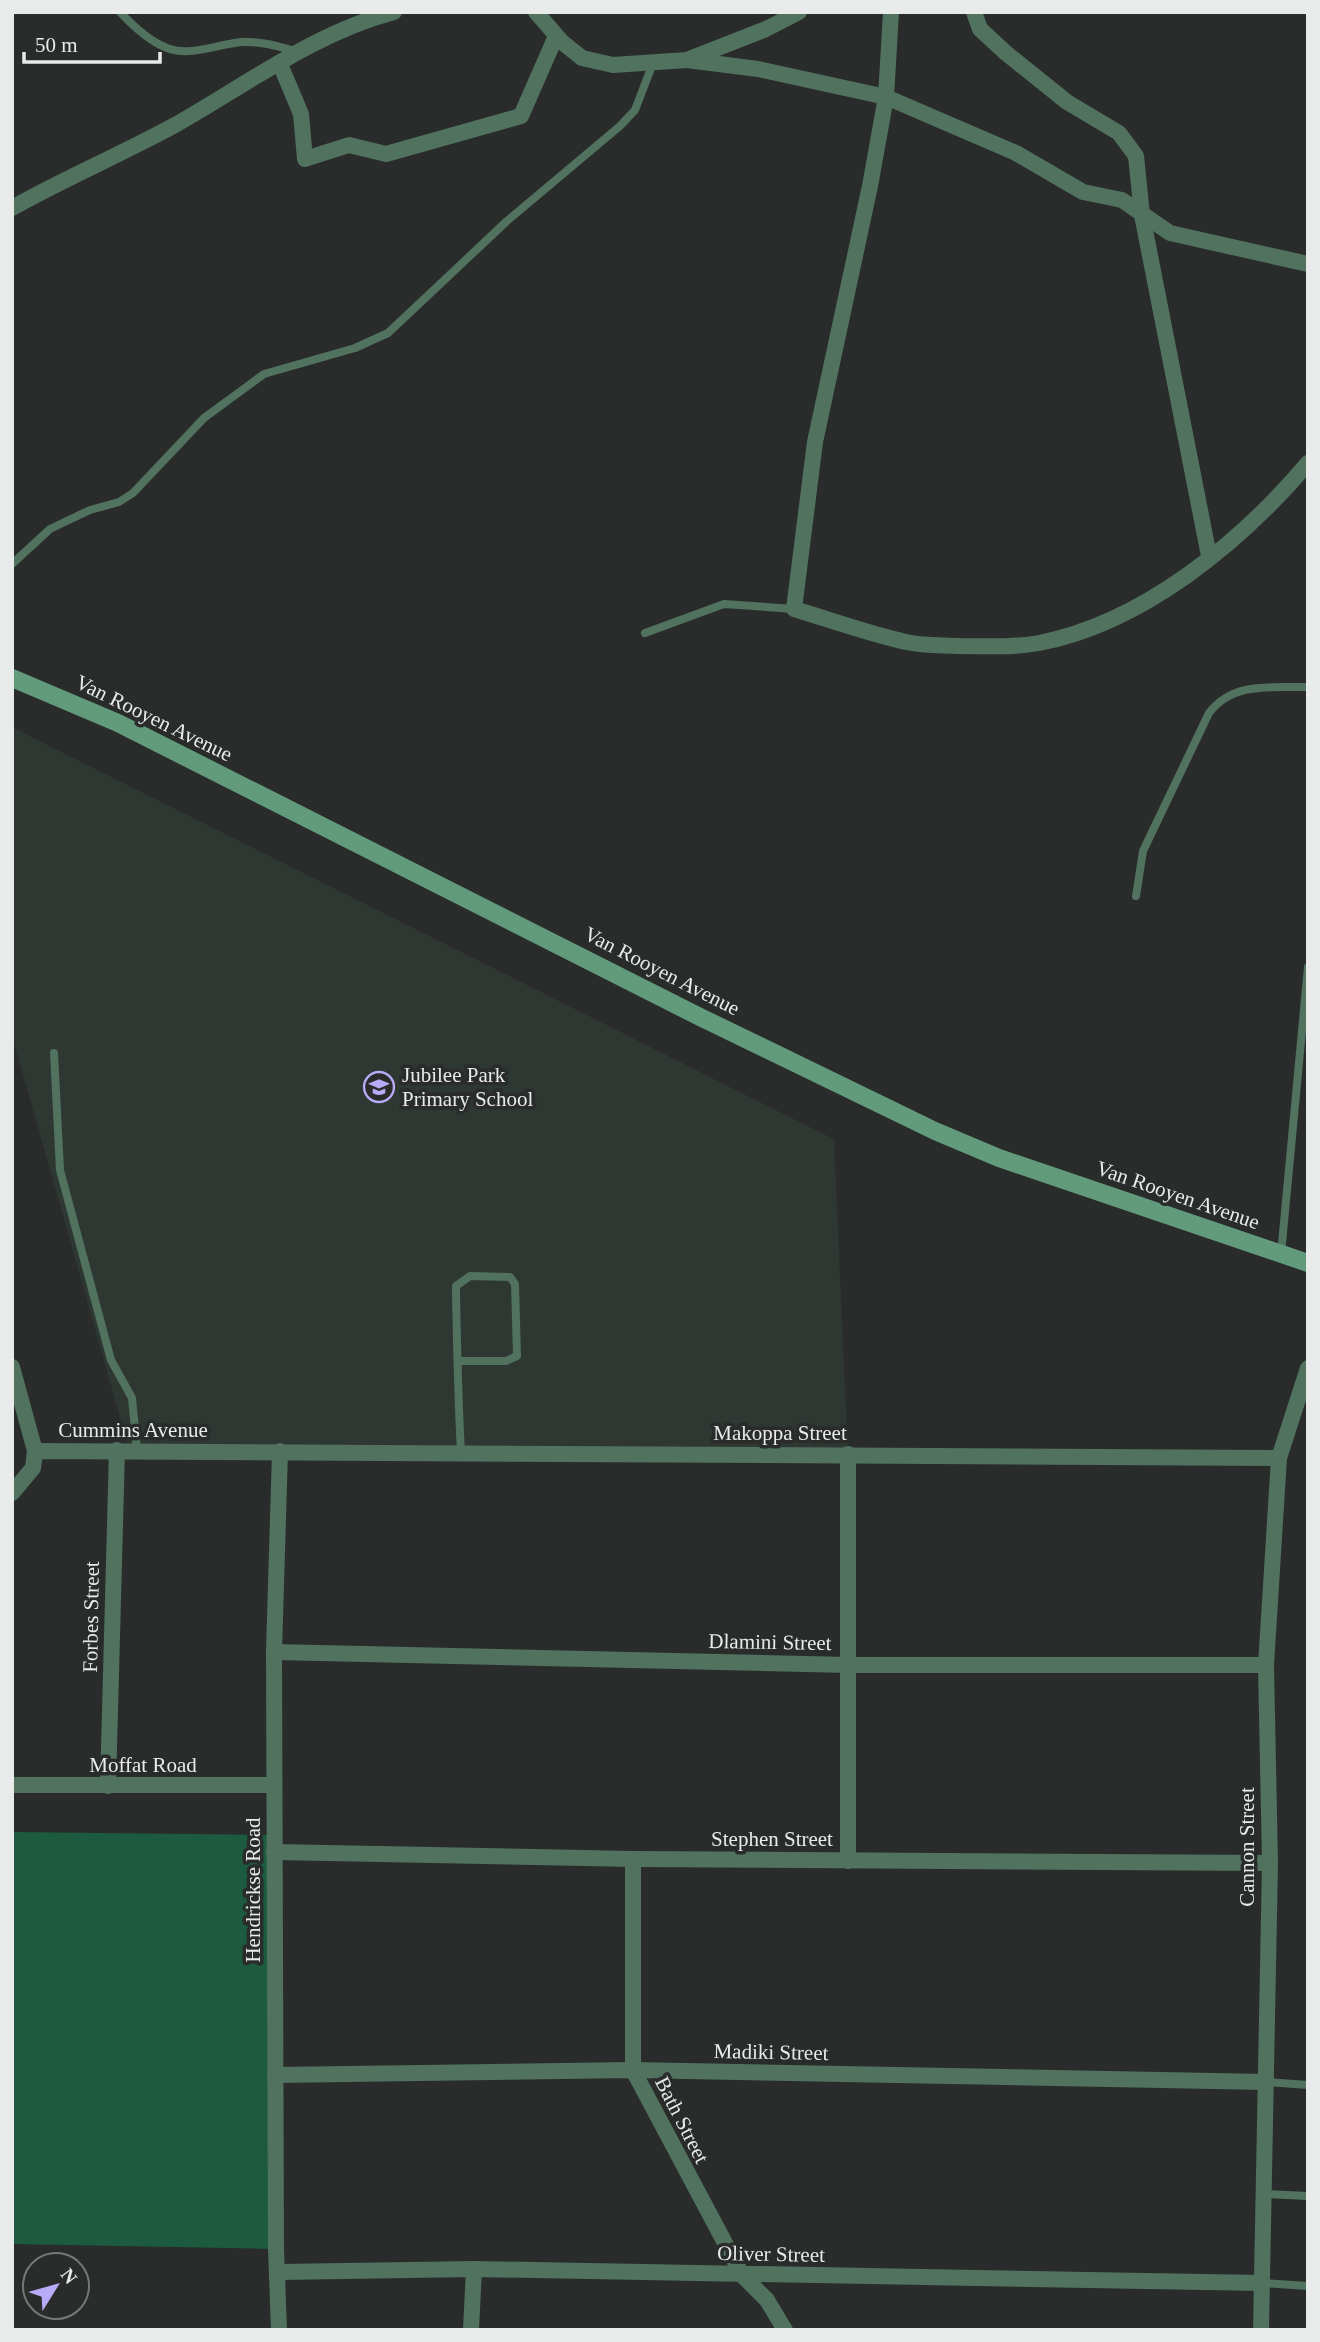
<svg xmlns="http://www.w3.org/2000/svg" width="1320" height="2342" font-family="Georgia,serif">
  <style>
    .built { fill: #2e3732 }
    .green { fill: #1c5b3f }
    .lines { fill: none; stroke-linecap: round; stroke-linejoin: round }
    .lane { stroke: #50725f; stroke-width: 8 }
    .street { stroke: #50725f; stroke-width: 16 }
    .secondary { stroke: #629a7c; stroke-width: 18 }
    .labels { text-anchor: middle; dominant-baseline: central; stroke-width: 7; stroke-linejoin: round; paint-order: stroke }
    .street-label { font-size: 21px; fill: #e9ebea; stroke: #292c2a }
    .poi-label { font-size: 21px; fill: #e9ebea; stroke: #292c2a; text-anchor: start }
  </style>
  <rect width="100%" height="100%" fill="#292c2a"/>
  <!-- built -->
  <path class="built" d="M12,727l822,412 14,315 -719,-5 -117,-413z"/>
  <!-- green -->
  <path class="green" d="M12,1832l262,3 2,414 -264,-5z"/>
  <g class="lines">
    <!-- lane -->
    <g class="lane">
      <path d="M120,12c13,14 29,29 47,36 23,9 51,-4 75,-6 18,-1 35,4 53,9"/>
      <path d="M12,564l38,-35 40,-19 29,-8 14,-9 71,-75 60,-44 91,-26 33,-15 119,-112 113,-95 15,-16 18,-47"/>
      <path d="M645,633l79,-29 70,5"/>
      <path d="M1136,896l7,-45 66,-138c25,-32 62,-25 99,-26"/>
      <path d="M54,1053l6,117 51,190 21,38 5,52"/>
      <path d="M1281,1254l27,-287"/>
      <path d="M458,1361h48l11,-5 -2,-72 -5,-7 -40,-1 -14,10v7c1,53 2,106 5,159"/>
      <path d="M1266,2082l42,3"/>
      <path d="M1265,2194l43,2"/>
      <path d="M1262,2283l46,3"/>
    </g>
    <!-- street -->
    <g class="street">
      <path d="M536,12l26,30 20,16 31,7 74,-5 79,-31 33,-17"/>
      <path d="M891,12l-5,85 -16,89 -55,256 -21,167c37,11 75,25 112,33 18,4 36,3 53,4 27,0 54,2 80,-3 104,-20 202,-101 269,-180"/>
      <path d="M974,12l6,17 26,24 61,49 52,31 17,23 6,59 67,341"/>
      <path d="M687,60l71,9 128,28 130,56 67,39 39,8 48,33 138,31"/>
      <path d="M280,64l21,50 4,45 44,-14 37,9 135,-38 35,-80"/>
      <path d="M12,208c53,-30 110,-54 163,-83 71,-40 139,-92 219,-113"/>
      <path d="M12,1367l23,84"/>
      <path d="M12,1493l21,-25 2,-17 1244,7"/>
      <path d="M274,1652l575,13h417"/>
      <path d="M12,1785h262"/>
      <path d="M108,1786l9,-336"/>
      <path d="M274,1852l359,7 637,4"/>
      <path d="M633,1859v211l109,205 25,25 18,30"/>
      <path d="M848,1861v-407"/>
      <path d="M275,2075l358,-5 633,12"/>
      <path d="M279,2272l195,-3 788,14"/>
      <path d="M279,2330l-3,-81 -2,-597 6,-201"/>
      <path d="M471,2330l3,-61"/>
      <path d="M1261,2330l9,-467 -4,-198 13,-207 29,-90"/>
    </g>
    <!-- secondary -->
    <path class="secondary" d="M12,678l106,45 582,294 235,114 64,27 309,105"/>
  </g>
  <!-- icons -->
  <defs>
    <g id="school-ring" transform="scale(1.575)"><circle r="9.5" fill="#292c2a" stroke="#b7abf8" stroke-width="1.5"/><path d="M0-5L7-2L0 1L-7-2ZM-4 1L0 2.5L4 1V4Q0 6-4 4Z" fill="#b7abf8"/></g>
  </defs>
  <g fill-rule="evenodd">
    <use href="#school-ring" x="379" y="1087"/>
  </g>
  <g class="labels">
    <!-- street labels -->
    <g class="street-label">
      <text transform="translate(154 718) rotate(26)">Van Rooyen Avenue</text>
      <text transform="translate(662 971) rotate(27)">Van Rooyen Avenue</text>
      <text transform="translate(1178 1195) rotate(19)">Van Rooyen Avenue</text>
      <text x="133" y="1430">Cummins Avenue</text>
      <text x="780" y="1433">Makoppa Street</text>
      <text transform="translate(91 1617) rotate(-89)">Forbes Street</text>
      <text transform="translate(770 1642) rotate(1)">Dlamini Street</text>
      <text x="143" y="1765">Moffat Road</text>
      <text x="772" y="1839">Stephen Street</text>
      <text transform="translate(1247 1847) rotate(-90)">Cannon Street</text>
      <text transform="translate(253 1890) rotate(-90)">Hendrickse Road</text>
      <text transform="translate(771 2052) rotate(1)">Madiki Street</text>
      <text transform="translate(682 2120) rotate(63)">Bath Street</text>
      <text transform="translate(771 2254) rotate(1)">Oliver Street</text>
    </g>
    <!-- poi labels -->
    <g class="poi-label">
      <text x="402" y="1075">Jubilee Park<tspan x="402" dy="24">Primary School</tspan></text>
    </g>
  </g>
  <!-- border -->
  <rect width="1320" height="2342" fill="none" stroke="#e9ebea" stroke-width="28"/>
  <!-- north arrow -->
  <g transform="translate(56 2286) rotate(53)"><circle r="33" fill="#292c2a" stroke="#767877" stroke-width="2"/>
  <path d="M0-5L12 26L0 18L-12 26Z" fill="#b7abf8"/>
  <text y="-10" font-size="19" font-weight="bold" text-anchor="middle" fill="#e9ebea">N</text>
  </g>
  <!-- scale -->
  <path d="M24 52v10h136v-10" fill="none" stroke="#e9ebea" stroke-width="3.5"/>
  <text x="35" y="52" font-size="21" fill="#e9ebea" stroke="#292c2a" stroke-width="5" paint-order="stroke">50 m</text>
</svg>
